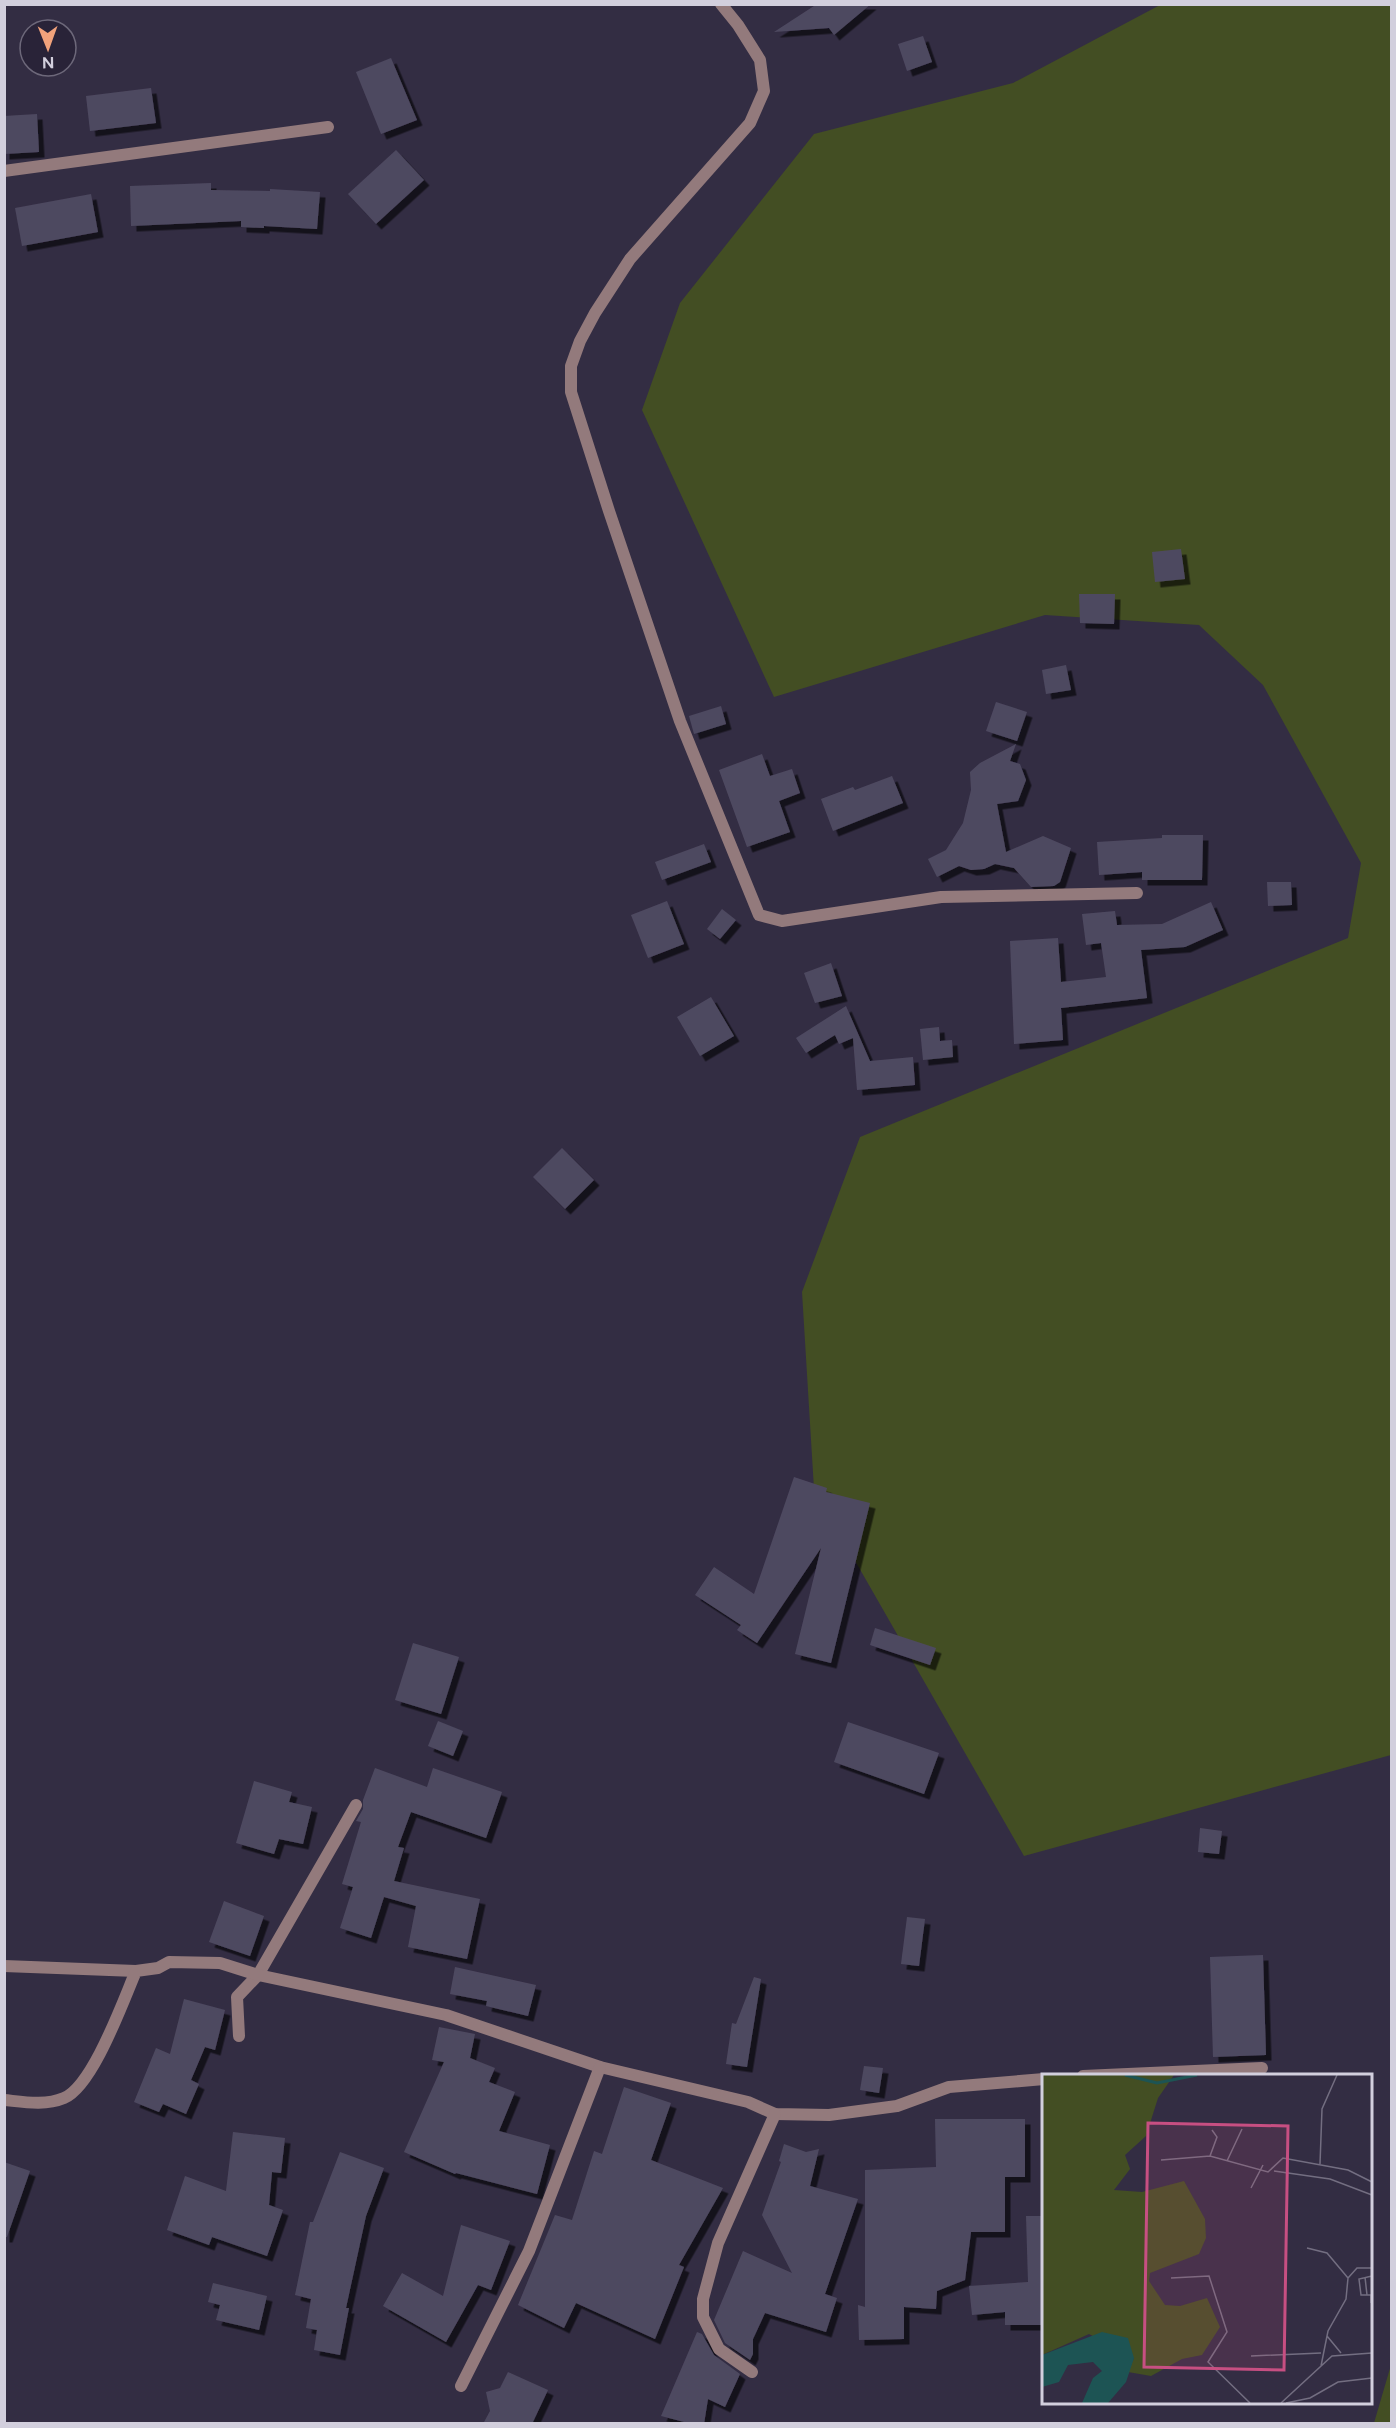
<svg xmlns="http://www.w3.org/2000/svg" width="1396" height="2428" font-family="Figtree,sans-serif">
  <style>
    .green { fill: #434e23 }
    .building { fill: #4e4960; filter: url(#shadow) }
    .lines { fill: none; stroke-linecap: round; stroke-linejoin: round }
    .street { stroke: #937a7c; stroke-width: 12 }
    .inset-river { fill: none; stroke: #1d5454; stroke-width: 3 }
    .inset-road { fill: none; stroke: #736e81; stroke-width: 1.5 }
    .view { fill: #c74f82; fill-opacity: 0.15; stroke: #c74f82; stroke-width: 3 }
    .inset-edge { fill: none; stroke: #d2cfdd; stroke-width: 3 }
  </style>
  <defs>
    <filter id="shadow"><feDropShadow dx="5.5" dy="5.5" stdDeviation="0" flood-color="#0009"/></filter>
  </defs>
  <rect width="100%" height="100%" fill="#332d43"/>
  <!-- green -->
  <g class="green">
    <path d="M1160,5h231v1750l-367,101 -210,-367 -12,-197 58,-155 488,-199 13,-75 -98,-178 -64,-60 -154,-10 -271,82 -132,-287 38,-107 134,-169 199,-51z"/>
    <path d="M1391,2365v58h-17z"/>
  </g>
  <!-- building -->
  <g class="building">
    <path d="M817,4h54l-37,31 -5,-7 -55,4z"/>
    <path d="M923,36l9,26 -25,9 -9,-27z"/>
    <path d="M391,58l26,62 -36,14 -25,-62z"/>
    <path d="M151,88l5,35 -66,8 -4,-35z"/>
    <path d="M37,114l2,38 -35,2v-38z"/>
    <path d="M396,150l28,30 -48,44 -28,-30z"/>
    <path d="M211,183v7l59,1v-2l50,3 -3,37 -53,-3v2l-23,-1v-6l-110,5 -1,-40z"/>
    <path d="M91,194l7,38 -76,14 -7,-38z"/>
    <path d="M1181,549l4,30 -30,3 -3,-30z"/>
    <path d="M1079,594h36l-1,30 -34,-1z"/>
    <path d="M1066,665l5,25 -25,4 -4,-24z"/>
    <path d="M996,702l31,10 -10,29 -31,-10z"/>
    <path d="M721,706l5,18 -32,10 -5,-18z"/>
    <path d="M1016,744l-6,17 10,3 6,16 -8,21 -21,3 9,48 37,-16 28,12 -11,34 -6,4 -23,1 -17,-19 -19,-4 -11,5 -13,1 -12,-4 -22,11 -9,-18 18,-9 17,-27 8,-33 -1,-18 10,-9z"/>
    <path d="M762,754l8,22 22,-7 8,24 -21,8 11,31 -43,15 -28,-77z"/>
    <path d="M892,776l11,27 -70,28 -12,-32 32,-12 2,3z"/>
    <path d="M1162,835h41l-1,45h-60v-8l-43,3 -2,-33 65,-4z"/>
    <path d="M704,844l7,18 -49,18 -7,-18z"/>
    <path d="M1267,882h24l1,23 -24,1z"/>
    <path d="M667,901l17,43 -36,14 -17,-43z"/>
    <path d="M1211,902l12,28 -38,17 -44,3 6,48 -86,10 2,32 -49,4 -4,-103 48,-3 3,44 45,-5 -5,-34 -15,2 -4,-31 33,-3 2,14 45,-1z"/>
    <path d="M722,909l14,11 -16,19 -13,-10z"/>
    <path d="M831,963l11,33 -27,7 -11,-30z"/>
    <path d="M711,997l23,39 -34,20 -23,-39z"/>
    <path d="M846,1006l24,55 43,-4 2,28 -58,5 -4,-52 -14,6 -4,-9 -29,18 -10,-15z"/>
    <path d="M939,1027l1,14 12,-1 1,17 -30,3 -3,-31z"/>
    <path d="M562,1148l32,32 -29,29 -32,-32z"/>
    <path d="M794,1477l33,11 -1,4 44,11 -39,160 -36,-9 26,-106 -64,95 -20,-13 4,-5 -46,-30 19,-28 40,27z"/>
    <path d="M875,1628l61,20 -6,17 -60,-20z"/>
    <path d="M413,1643l46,14 -18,57 -46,-14z"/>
    <path d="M438,1721l25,10 -10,25 -25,-10z"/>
    <path d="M848,1722l91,31 -15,41 -90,-32z"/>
    <path d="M375,1768l52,19 6,-19 69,24 -16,46 -75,-26 -13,35 6,1 -10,33 86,18 -13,60 -59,-12 8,-41 -32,-9 -13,41 -31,-10 13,-41 -11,-3 19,-62 -5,-1 7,-12v-9z"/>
    <path d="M254,1781l38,11 -3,10 23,5 -9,37 -24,-5 -5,15 -38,-11z"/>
    <path d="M1200,1828l22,3 -3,23 -21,-2z"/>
    <path d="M224,1901l40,15 -14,40 -41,-14z"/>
    <path d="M907,1917l18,2 -6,47 -18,-2z"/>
    <path d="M1263,1955l3,100 -53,2 -3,-100z"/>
    <path d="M455,1967l81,18 -8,31 -42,-10 1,-5 -37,-7z"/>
    <path d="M754,1977l7,2 -14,88 -21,-3 6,-41 4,1z"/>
    <path d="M184,1999l41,11 -10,40 -10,-3 -14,33 8,4 -13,30 -23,-10 -4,8 -25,-10 22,-54 14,6z"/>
    <path d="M439,2027l36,7 -5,24 25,10 -6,14 26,10 -16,39 51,14 -13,49 -81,-21 -1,1 -51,-22 40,-90 -12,-2z"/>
    <path d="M864,2066l19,2 -4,25 -19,-3z"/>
    <path d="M624,2087l47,16 -20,57 72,28 -44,77 5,2 -29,72 -79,-36 -12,25 -46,-23 37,-90 17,5 22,-69 8,3z"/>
    <path d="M935,2119h90v58h-20v55h-34l-6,48 -28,11 -1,18 -32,-2v32l-45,1 -1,-35 7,2v-137l71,-3z"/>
    <path d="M233,2132l52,6 -4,35 -9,-1 -3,33 14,5 -16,46 -55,-19 -3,8 -42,-15 18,-54 41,15z"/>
    <path d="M784,2144l22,8 13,-3 -9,37 48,13 -33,95 12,4 -11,34 -61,-19 -12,26v15l-3,6 -25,-17 -11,-23 29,-69 49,22 -30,-58 19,-53 -2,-1z"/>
    <path d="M340,2152l44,16 -18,48 -20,92h3l-9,47 -26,-5 3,-20 -11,-2 5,-29 -16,-4 15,-73h3z"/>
    <path d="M4,2162l26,9 -23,66h-3z"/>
    <path d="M1026,2216h18v109h-39v-13l-33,3 -3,-29 59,-4z"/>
    <path d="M461,2225l49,16 -19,49 -13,-5 -32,57 -63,-36 19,-33 41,23z"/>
    <path d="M213,2283l54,13 -8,34 -43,-10 4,-15 -12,-3z"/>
    <path d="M697,2332l5,2 12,21 26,19 -15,33 -17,-8 -4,25h-12l-31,-8z"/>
    <path d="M508,2372l40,18 -16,34h-49l7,-13 -4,-19 14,-4z"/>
  </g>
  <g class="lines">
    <!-- street -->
    <g class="street">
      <path d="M721,4l17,21 22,35 4,31 -14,32 -120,136 -35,54 -15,28 -9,25v26l38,119 71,210 79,194 23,6 159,-24 196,-4"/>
      <path d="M4,171l324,-44"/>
      <path d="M4,1966l132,5"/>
      <path d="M239,2036l-2,-39 21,-22 98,-170"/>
      <path d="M1083,2076l179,-8"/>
      <path d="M4,2100c20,2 41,6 60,-2 29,-12 59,-97 72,-127l22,-3 11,-6 51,1 38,12 188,40 154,52 148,35 27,12 54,1 68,-9 52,-19 95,-8"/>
      <path d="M752,2372l-33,-23 -16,-32v-18l15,-56 57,-129"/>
      <path d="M461,2386l68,-135 71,-184"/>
    </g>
  </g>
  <!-- overview -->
  <g transform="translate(1042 2074)">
    <rect width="330" height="330" fill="#332d43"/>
    <path d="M0,1h132l-16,23 -12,38 -21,19 5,14 -16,21 28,2 42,-11 21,38 1,19 -7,16 -49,19 -1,8 16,24 15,1 27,-8 13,29 -18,28 -20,4 -31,17 -23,-4 6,-14 -45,-24 -47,21z" fill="#434e23"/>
    <path d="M60,258l26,6 6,20 -8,24 -18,21h-26l11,-25 9,-7 -9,-9 -25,3 -9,17 -17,5v-32z" fill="#1d5454"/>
    <path class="inset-river" d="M83,1l32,8 40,-8"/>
    <path class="inset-road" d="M168,82l7,-19 -5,-7M119,86l49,-4 58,16 15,-14 65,12 24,12M185,87l15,-32M278,90l2,-55 15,-34M232,97l56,8 42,16M209,114l12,-23M265,174l20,5 21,25 -2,21 -18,32 -7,35M323,203l2,18M129,204l38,-2 18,56 -19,30 42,41M306,204l9,-10h15M329,229v-8h-10l-2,-16 13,-3M285,262l14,17M209,282l70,-3M239,329l51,-47 40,-3M244,329l24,-5 28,-16 34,-4"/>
    <path class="view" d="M106,49l140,3 -4,244 -140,-3z"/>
    <rect width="330" height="330" class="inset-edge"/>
  </g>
  <!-- border -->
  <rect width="1396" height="2428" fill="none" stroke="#d2cfdd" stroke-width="12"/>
  <!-- north arrow -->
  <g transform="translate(48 48) rotate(179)"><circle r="28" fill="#292338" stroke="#6d687a" stroke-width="1.5"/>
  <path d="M0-4.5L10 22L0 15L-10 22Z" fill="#f1a27b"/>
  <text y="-9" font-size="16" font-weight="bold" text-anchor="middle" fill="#d2cfdd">N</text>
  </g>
</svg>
